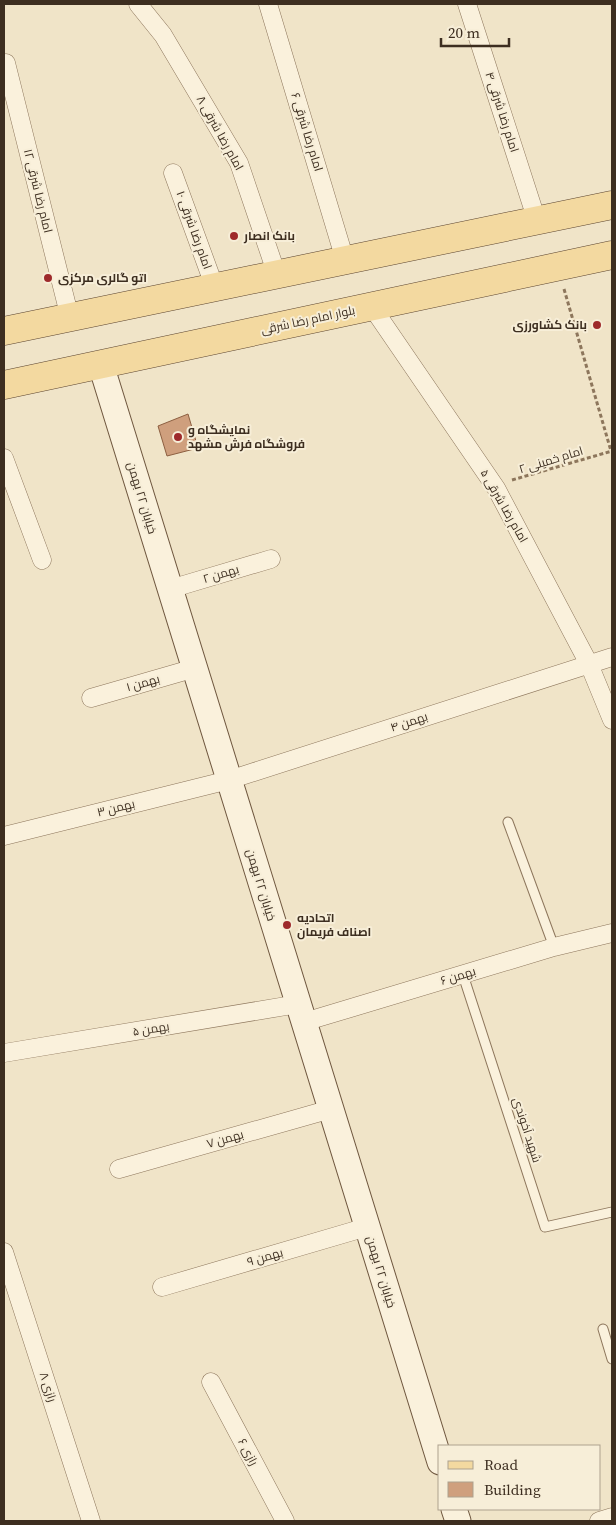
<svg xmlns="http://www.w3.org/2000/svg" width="616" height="1525" font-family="'Source Serif 4',Cairo,serif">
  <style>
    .building { fill: #cf9f7d; stroke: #8d5f41 }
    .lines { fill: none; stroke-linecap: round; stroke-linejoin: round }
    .lane-casing { stroke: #8d765c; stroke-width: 11 }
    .street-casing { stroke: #8d765c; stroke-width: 19 }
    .secondary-casing { stroke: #6f573f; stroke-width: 27 }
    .primary-casing { stroke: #5b4430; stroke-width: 29 }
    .path { stroke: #8d765c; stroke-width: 3; stroke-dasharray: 4 2.5; stroke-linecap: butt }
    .lane { stroke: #faf1dc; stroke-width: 9 }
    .street { stroke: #faf1dc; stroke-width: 18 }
    .secondary { stroke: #faf1dc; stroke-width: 25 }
    .primary { stroke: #f3d9a0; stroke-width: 28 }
    .poi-dot { fill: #9e2a2b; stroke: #f7eed8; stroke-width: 2 }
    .labels { text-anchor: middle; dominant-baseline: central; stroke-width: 4; stroke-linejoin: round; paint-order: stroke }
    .street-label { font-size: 12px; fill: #3d2e20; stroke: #f7eed8 }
    .poi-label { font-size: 12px; font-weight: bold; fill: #3d2e20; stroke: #f7eed8; text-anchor: start }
  </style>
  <rect width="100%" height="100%" fill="#f0e4c8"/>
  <!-- building -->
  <path class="building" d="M188,414l10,34 -31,8 -9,-30z"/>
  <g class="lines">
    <!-- lane casing -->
    <g class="lane-casing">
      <g id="lane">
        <path d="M508,822l46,125"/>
        <path d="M463,975l82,252 67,-15"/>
        <path d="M603,1329l9,30"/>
      </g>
    </g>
    <!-- street casing -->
    <g class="street-casing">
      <g id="street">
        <path d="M138,4l25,31 76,128 38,112"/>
        <path d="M268,4l77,256"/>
        <path d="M467,4l70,217"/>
        <path d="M4,64l2,-1 64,255"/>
        <path d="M173,173l42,115"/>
        <path d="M372,307l124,181 93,176 23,56"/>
        <path d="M4,458l38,102"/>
        <path d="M170,589l101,-30"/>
        <path d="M91,698l104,-30"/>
        <path d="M4,836l225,-56 383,-123"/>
        <path d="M304,1022l250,-75 58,-14"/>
        <path d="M4,1053l294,-49"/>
        <path d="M119,1169l212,-60"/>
        <path d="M4,1252l87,269"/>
        <path d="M162,1287l205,-60"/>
        <path d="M211,1382l74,139"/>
        <path d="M599,1521l13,-4"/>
      </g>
    </g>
    <!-- secondary casing -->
    <g class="secondary-casing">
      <g id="secondary">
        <path d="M101,365l339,1097"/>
        <path d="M454,1509l4,12"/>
      </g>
    </g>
    <!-- primary casing -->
    <g class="primary-casing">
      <g id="primary">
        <path d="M4,331l608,-126"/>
        <path d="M4,385l608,-130"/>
      </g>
    </g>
    <!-- path -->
    <g class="path">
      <path d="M564,289l47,162"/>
      <path d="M512,480l100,-29"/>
    </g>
    <!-- lane -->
    <use href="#lane" class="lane"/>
    <!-- street -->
    <use href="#street" class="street"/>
    <!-- secondary -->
    <use href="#secondary" class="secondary"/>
    <!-- primary -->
    <use href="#primary" class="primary"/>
  </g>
  <!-- markers -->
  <g class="poi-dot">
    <circle cx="234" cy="236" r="5"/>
    <circle cx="48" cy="278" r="5"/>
    <circle cx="597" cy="325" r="5"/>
    <circle cx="178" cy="437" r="5"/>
    <circle cx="287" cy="925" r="5"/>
  </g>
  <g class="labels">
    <!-- street labels -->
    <g class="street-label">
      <text transform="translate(502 112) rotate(72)">امام رضا شرقی ۴</text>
      <text transform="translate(307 132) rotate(73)">امام رضا شرقی ۶</text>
      <text transform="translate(220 133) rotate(61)">امام رضا شرقی ۸</text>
      <text transform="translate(38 191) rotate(76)">امام رضا شرقی ۱۲</text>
      <text transform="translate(194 230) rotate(70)">امام رضا شرقی ۱۰</text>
      <text transform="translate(308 320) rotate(-12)">بلوار امام رضا شرقی</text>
      <text transform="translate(551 460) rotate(-17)">امام خمینی ۲</text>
      <text transform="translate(142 498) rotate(73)">خیابان ۲۲ بهمن</text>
      <text transform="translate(504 506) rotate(60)">امام رضا شرقی ۵</text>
      <text transform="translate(221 574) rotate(-17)">بهمن ۲</text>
      <text transform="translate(143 683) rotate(-16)">بهمن ۱</text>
      <text transform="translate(409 722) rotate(-18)">بهمن ۴</text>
      <text transform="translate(116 808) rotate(-14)">بهمن ۳</text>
      <text transform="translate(261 885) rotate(73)">خیابان ۲۲ بهمن</text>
      <text transform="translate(458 976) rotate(-17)">بهمن ۶</text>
      <text transform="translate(151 1029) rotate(-9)">بهمن ۵</text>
      <text transform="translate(527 1130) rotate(72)">شهید آخوندی</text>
      <text transform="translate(225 1139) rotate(-16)">بهمن ۷</text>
      <text transform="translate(265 1257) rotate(-16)">بهمن ۹</text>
      <text transform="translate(381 1272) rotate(73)">خیابان ۲۲ بهمن</text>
      <text transform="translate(48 1387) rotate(72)">رازی ۸</text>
      <text transform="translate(248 1452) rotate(62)">رازی ۶</text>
    </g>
    <!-- poi labels -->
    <g class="poi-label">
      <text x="244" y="236">بانک انصار</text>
      <text x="58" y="278">اتو گالری مرکزی</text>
      <text x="587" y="325" text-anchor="end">بانک کشاورزی</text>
      <text x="188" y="430">نمایشگاه و<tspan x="188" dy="14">فروشگاه فرش مشهد</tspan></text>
      <text x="297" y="918">اتحادیه<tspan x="297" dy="14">اصناف فریمان</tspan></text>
    </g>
  </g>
  <!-- border -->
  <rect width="616" height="1525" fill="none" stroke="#3d2e20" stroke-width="10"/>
  <!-- legend -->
  <rect x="438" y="1445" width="162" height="65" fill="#f7eed8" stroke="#ada18e"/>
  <rect x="448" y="1461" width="25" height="8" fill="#f3d9a0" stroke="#ada18e"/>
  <text x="484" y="1470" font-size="15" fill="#3d2e20">Road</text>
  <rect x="448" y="1482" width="25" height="15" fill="#cf9f7d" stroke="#ada18e"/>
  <text x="484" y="1495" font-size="15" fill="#3d2e20">Building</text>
  <!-- scale -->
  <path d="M441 38v8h68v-8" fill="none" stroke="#3d2e20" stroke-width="2.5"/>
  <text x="448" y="38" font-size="15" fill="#3d2e20" stroke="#f7eed8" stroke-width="4" paint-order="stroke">20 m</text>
</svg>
